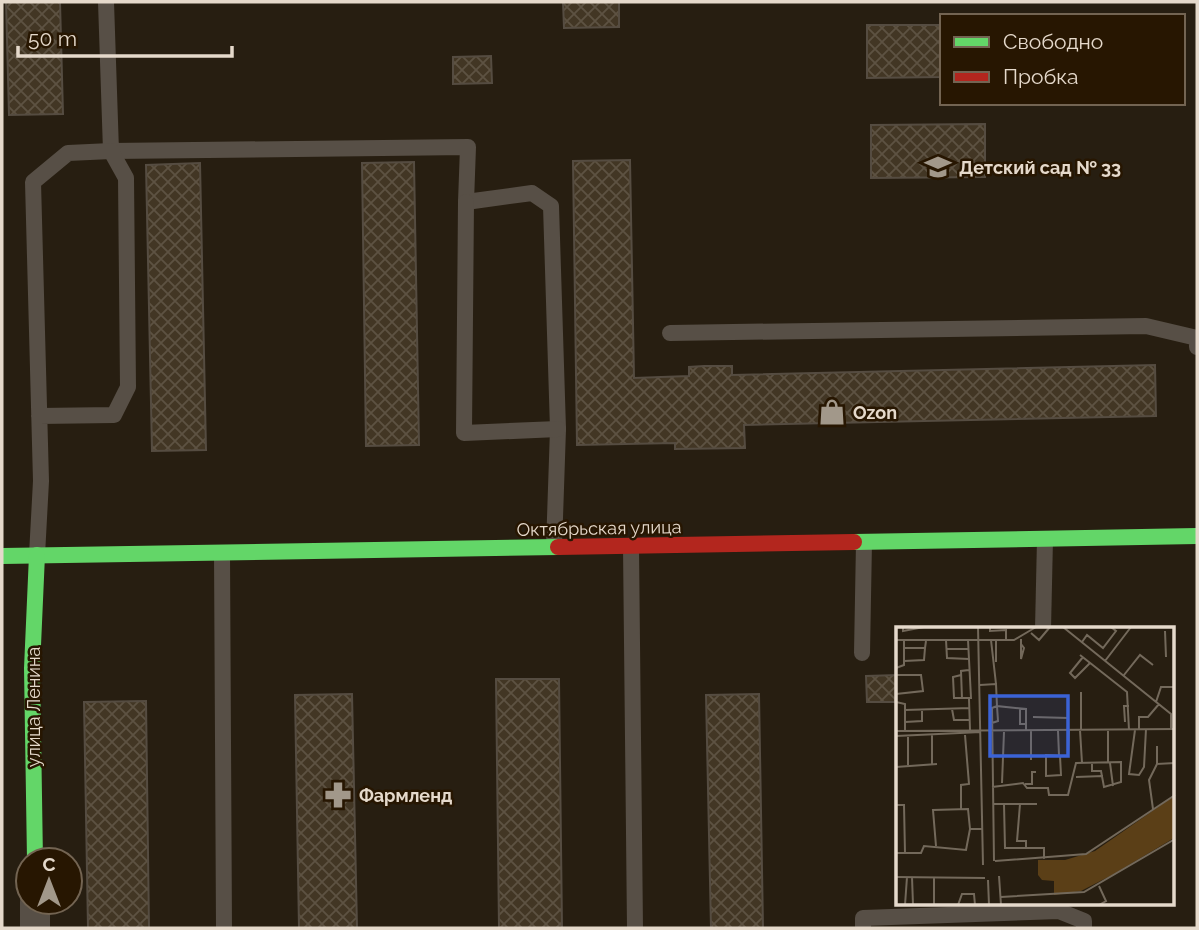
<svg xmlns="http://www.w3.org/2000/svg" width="1199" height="930" font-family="Raleway,sans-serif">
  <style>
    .building { fill: url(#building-cross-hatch); stroke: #554c41; stroke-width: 2 }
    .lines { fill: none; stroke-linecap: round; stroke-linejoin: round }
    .lane { stroke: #574f46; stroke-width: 16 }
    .street { stroke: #574f46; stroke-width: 30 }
    .fast { stroke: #63d668; stroke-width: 16 }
    .jam { stroke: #b3261e; stroke-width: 16 }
    .labels { text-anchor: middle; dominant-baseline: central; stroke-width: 5; stroke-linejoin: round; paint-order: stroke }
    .poi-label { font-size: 18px; font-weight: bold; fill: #e5d9cb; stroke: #271601; text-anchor: start }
    .street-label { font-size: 18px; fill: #e5d9cb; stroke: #271601 }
    .inset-road { fill: none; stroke: #73695b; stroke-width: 2 }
    .view { fill: #3b63d6; fill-opacity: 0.15; stroke: #3b63d6; stroke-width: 3.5 }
    .inset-edge { fill: none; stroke: #e5d9cb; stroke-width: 3.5 }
  </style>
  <defs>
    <pattern id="building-cross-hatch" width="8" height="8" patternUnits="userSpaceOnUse" patternTransform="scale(1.75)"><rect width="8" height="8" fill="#423624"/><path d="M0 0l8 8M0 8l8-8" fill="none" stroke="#5d5242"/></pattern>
  </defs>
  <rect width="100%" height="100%" fill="#271e11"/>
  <!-- building -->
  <g class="building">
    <path d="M6,2h54l3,112 -54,1z"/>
    <path d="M563,2h56v25l-55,1z"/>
    <path d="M867,25h75v52l-75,1z"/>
    <path d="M491,56l1,27 -39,1v-27z"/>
    <path d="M985,124v53l-114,1v-53z"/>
    <path d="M630,160l4,218 55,-2v-9l15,-1h28v9l423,-10 1,51 -412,9 1,23 -70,1v-6l-98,2 -4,-284z"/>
    <path d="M414,162l5,283 -53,1 -4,-283z"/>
    <path d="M200,163l6,287 -54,1 -6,-286z"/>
    <path d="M898,675v27h-31l-1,-26z"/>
    <path d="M496,679h63l3,249h-63z"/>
    <path d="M352,694l5,234h-58l-4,-233z"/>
    <path d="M759,694l4,234h-52l-5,-233z"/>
    <path d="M146,701l3,227h-61l-4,-226z"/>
  </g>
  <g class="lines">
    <!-- lane -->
    <g class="lane">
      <path d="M106,2l5,149 357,-4 -2,55 66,-9 19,13 7,223 -4,118"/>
      <path d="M466,202l-2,231 94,-4"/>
      <path d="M670,333l476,-7 51,12v9"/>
      <path d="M631,547l4,381"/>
      <path d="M222,553l2,375"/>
      <path d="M37,555l4,-74 -8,-299 35,-29 43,-2 15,27 2,209 -14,28 -75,1"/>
      <path d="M1043,629l2,-90"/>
      <path d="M862,653l2,-111"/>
      <path d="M863,928v-10l196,-7 25,10v7"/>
    </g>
    <!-- street -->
    <path class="street" d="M35,902v26"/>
    <!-- fast -->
    <g class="fast">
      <path d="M854,542l343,-6"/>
      <path d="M2,556l556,-9"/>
      <path d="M35,860l-3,-192 5,-113"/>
    </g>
    <!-- jam -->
    <path class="jam" d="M558,547l296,-5"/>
  </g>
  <!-- icons -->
  <defs>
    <g id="school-bare" transform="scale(2.1)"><path d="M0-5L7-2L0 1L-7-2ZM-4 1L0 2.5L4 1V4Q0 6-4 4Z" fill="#a2988a" stroke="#271601" stroke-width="2.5" paint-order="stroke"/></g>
    <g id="shop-bare" transform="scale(2.1)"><path d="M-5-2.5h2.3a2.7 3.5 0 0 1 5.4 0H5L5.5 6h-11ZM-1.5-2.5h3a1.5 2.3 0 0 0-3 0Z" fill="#a2988a" stroke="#271601" stroke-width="2.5" paint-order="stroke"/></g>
    <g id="pharmacy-bare" transform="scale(2.1)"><path d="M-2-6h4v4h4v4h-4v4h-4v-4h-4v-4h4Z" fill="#a2988a" stroke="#271601" stroke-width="2.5" paint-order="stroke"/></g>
  </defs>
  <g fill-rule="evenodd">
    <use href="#school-bare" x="938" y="167"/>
    <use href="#shop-bare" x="832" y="412"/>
    <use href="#pharmacy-bare" x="338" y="795"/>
  </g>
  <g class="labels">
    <!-- poi labels -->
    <g class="poi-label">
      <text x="959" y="167">Детский сад № 33</text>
      <text x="853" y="412">Ozon</text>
      <text x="359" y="795">Фармленд</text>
    </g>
    <!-- street labels -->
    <g class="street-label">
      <text transform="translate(599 528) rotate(-1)">Октябрьская улица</text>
      <text transform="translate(33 707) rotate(-90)">улица Ленина</text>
    </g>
  </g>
  <!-- overview -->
  <g transform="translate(896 627)">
    <rect width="278" height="278" fill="#271e11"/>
    <path d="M278,169v42l-62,37 -31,16 -27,4v-14l-12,-1 -4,-5v-15h27l30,-9z" fill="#5b3f17"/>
    <path class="inset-road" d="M7,0v4l21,-4M82,0l5,238M94,0v4l16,-1v10M167,0l108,87v15M269,4l1,26M135,6l8,7 11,-13M125,12v20l3,-11 -3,-4M0,13h118l22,-13M50,13l1,18 22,1M95,13l5,44M186,15l5,-7 16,13 13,-17 -5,-4M8,21h21l1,-7M51,22h22M184,28l47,37 2,38M187,30l-13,16 5,5 15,-15M8,34l20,-1 1,-12M209,34l26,-34M100,35v-22M0,41l8,-3v-24M0,48h25l2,16 -27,3M65,48l-8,2 1,21h17l-3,-58M228,48l16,-20 13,10M84,58l16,-1 1,22 29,3v22M185,65v38M66,72l-1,-28 8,-1M73,72l1,31M0,75l9,2v27M260,75l5,-15h14M56,82l2,11h16M124,82v15h6M9,83l65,-2M137,90l35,1v13M9,95l17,-1v-12M229,95l-1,-16h5M96,96l6,-2 -1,-15 -5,2 2,153M184,103l2,33M239,103l-6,44 10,1 5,-8 2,-38M243,103v-13h9l11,-13M0,104l279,-2M135,104v29M162,104l1,24M12,108v30M36,108v29M0,109l85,-4M261,119v18l18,-1M150,128l14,1 1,19 -15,1zM172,128l1,-24M212,136v-33M214,136l3,23M0,140l41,-3M180,150l27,-1M106,156l2,-51M129,157h7v-12h4M96,160l31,-4 4,5h21l1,7h19l8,-32 45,-1v20l-17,5 -3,-16h-9v-7M97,177h44M108,177l1,44h39v11M124,177l-3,37h9v7M0,178h8l1,48M65,182v-24l8,-1 -4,-49M257,182l-4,-29 8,-16M40,219l-3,-36 35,-1 2,20M0,226h25l3,-7 42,4 4,-21h13M99,234l91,-7 89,-59M103,249l2,29M0,250l89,1M16,250l1,28M38,250v28M92,253l1,25M105,270l83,-5 91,-53M9,278l2,-28M62,278l4,-11h12l1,11M203,278l7,-4 -7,-15"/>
    <path class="view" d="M94,69h78v60h-78z"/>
    <rect width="278" height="278" class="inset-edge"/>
  </g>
  <!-- border -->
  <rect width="1199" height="930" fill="none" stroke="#e5d9cb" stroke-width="7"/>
  <!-- legend -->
  <rect x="940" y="14" width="245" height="91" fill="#271601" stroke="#736452" stroke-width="2"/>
  <rect x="954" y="37" width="35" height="10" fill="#63d668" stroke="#736452" stroke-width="2"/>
  <text x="1003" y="49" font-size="21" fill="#e5d9cb">Свободно</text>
  <rect x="954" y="72" width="35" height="10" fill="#b3261e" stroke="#736452" stroke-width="2"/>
  <text x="1003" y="84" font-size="21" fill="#e5d9cb">Пробка</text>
  <!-- north arrow -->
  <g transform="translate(49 881)"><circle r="33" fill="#271601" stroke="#736452" stroke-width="2"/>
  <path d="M0-5L12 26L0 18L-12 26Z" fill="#a2988a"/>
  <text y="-10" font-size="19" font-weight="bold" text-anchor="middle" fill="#e5d9cb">С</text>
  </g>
  <!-- scale -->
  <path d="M18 46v10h214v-10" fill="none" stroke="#e5d9cb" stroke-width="3.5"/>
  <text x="28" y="46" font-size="21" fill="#e5d9cb" stroke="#271601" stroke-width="5" paint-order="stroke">50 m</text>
</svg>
